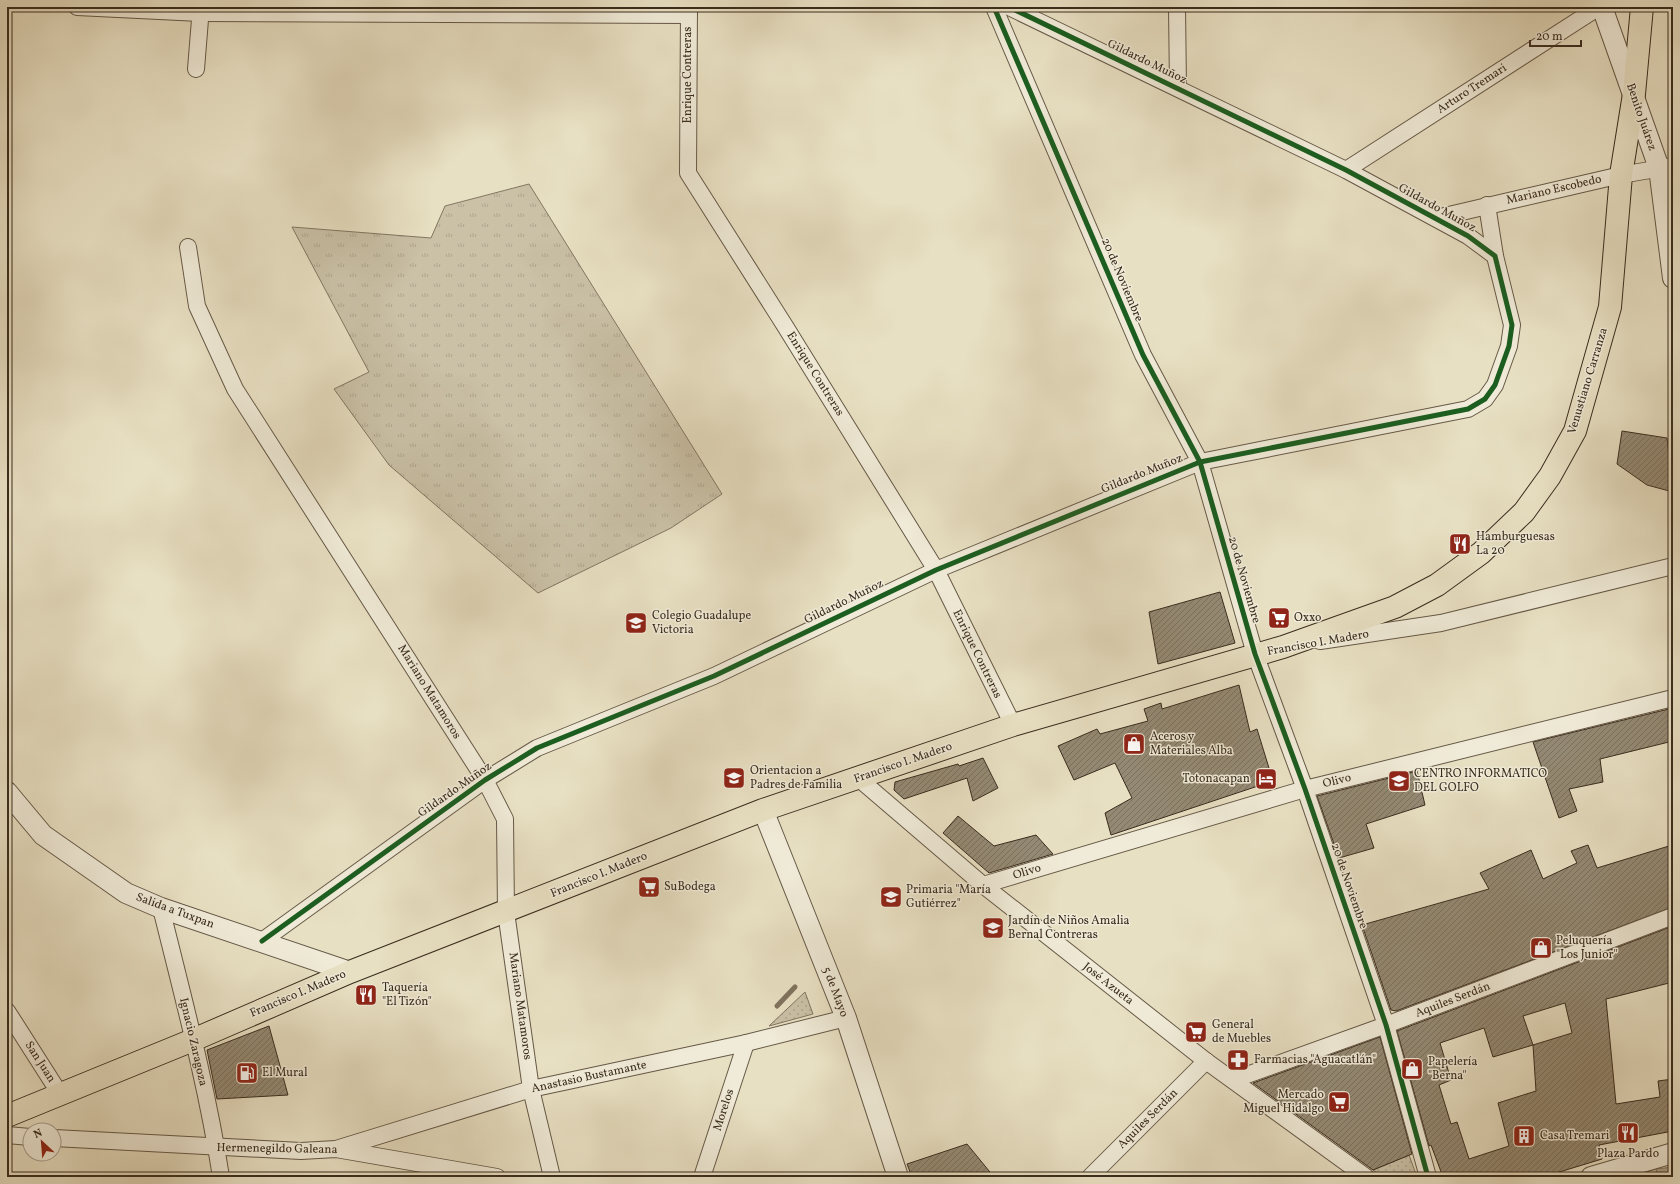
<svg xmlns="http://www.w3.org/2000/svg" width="1680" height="1184" font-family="Vollkorn,serif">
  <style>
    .grass { fill: url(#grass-tufts); stroke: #827662 }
    .park { fill: url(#park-dots); stroke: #827662 }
    .water { fill: url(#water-rules); stroke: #7f735f }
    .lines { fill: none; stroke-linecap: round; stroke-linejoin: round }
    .stream { stroke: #7f735f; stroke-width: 5 }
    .building { fill: url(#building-hatch); stroke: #3a2c1e; fill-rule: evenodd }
    .minor-casing { stroke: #665947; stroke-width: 18 }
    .tertiary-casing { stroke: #665947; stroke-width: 22 }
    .primary-casing { stroke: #3a2c1e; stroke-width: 24 }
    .minor { stroke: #f0ebd8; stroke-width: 16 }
    .tertiary { stroke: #f0ebd8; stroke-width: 20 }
    .primary { stroke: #e8e0c3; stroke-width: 22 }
    .cycleway-casing { stroke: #f0ebd8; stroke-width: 8 }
    .cycleway { stroke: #1b5e20; stroke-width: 5 }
    .labels { text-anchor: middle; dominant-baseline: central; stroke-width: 3; stroke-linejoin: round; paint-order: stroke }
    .street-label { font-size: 12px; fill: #3a2c1e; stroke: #f0ebd8 }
    .poi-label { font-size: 12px; fill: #3a2c1e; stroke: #f0ebd8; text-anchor: start }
  </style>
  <defs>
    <pattern id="grass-tufts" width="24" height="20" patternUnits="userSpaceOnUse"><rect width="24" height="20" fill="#cac1a7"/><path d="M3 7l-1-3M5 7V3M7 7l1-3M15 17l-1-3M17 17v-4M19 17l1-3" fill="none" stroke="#aea68f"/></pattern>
    <pattern id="park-dots" width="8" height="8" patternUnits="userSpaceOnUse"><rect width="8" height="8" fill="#cac1a7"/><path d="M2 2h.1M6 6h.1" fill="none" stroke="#aea68f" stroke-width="1.8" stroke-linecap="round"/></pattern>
    <pattern id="water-rules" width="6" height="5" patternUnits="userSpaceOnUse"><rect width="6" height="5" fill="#ada38b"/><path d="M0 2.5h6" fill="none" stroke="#8e8571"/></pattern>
    <pattern id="building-hatch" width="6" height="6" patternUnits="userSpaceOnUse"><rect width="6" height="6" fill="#948a74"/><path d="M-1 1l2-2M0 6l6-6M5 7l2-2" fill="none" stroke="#7a715f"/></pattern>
  </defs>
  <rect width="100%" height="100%" fill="#e8e0c3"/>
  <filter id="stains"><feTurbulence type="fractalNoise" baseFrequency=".005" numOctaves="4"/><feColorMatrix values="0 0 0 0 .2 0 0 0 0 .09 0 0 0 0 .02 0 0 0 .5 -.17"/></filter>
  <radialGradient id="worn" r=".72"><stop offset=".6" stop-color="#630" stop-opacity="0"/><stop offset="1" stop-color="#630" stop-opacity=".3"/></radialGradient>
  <!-- grass -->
  <path class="grass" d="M529,184l193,310 -51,34 -133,65 -149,-128 -55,-76 35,-17 -77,-145 139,11 14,-32z"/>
  <!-- park -->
  <g class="park">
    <path d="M805,992l8,22 -44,12z"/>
    <path d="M1409,1155l8,22h-34l-10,-7z"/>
    <path d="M1656,1169l2,8h-29z"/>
  </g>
  <!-- water -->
  <path class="water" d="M1673,1167v10h-15l-2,-8z"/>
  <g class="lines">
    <!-- stream -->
    <path class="stream" d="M777,1006l18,-19"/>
  </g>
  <!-- building -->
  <g class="building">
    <path d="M1622,431l45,7 2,17 4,1v36l-26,-7 -30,-21z"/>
    <path d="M1220,592l15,51 -77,21 -9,-52z"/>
    <path d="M1239,685l11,47 7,-3 16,52 -162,54 -6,-22 27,-15 -17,-35 -41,17 -16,-34 39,-17 3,5 48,-13 -4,-12 17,-6 1,6z"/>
    <path d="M1673,708v33l-73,18 3,23 -34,7 8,22 -18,7 -26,-76z"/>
    <path d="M983,758l15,30 -25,13 -6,-23 -63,21 -10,-9 1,-8 63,-18 1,2z"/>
    <path d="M1417,771l8,34 -59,19 8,24 -35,10 -22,-62z"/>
    <path d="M958,816l36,30 42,-11 17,19 -64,19 -46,-40z"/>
    <path d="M1588,845l9,23 72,-22 4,13v48l-277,104 -5,-1 -29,-85 127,-36 -9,-16 51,-23 12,29 34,-16 -6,-12z"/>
    <path d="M1673,926v56l-67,17 10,105 44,-7 -2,-16 15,-2v52l-74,14 3,14 -59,18h-100l-12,-32 -2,1 -32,-115zM1565,1003l7,30 -39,12 -10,-29zM1484,1028l9,29 40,-12 3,46 -38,12 11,43 -40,13 -12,-37 -6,2 -12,-39 12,-5 -11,-37z"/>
    <path d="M269,1026l19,69 -71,4 -10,-49z"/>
    <path d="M1380,1037l32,117 -39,16 -120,-87z"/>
    <path d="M967,1144l27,33h-82l-5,-13z"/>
  </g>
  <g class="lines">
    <!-- minor casing -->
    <g class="minor-casing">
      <g id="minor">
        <path d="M77,7l123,6 489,2"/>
        <path d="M689,7l-1,166 97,153 151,244 77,155"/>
        <path d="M994,7l149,348 57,107 55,192 50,135 81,236 42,152"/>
        <path d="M1177,7l1,81"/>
        <path d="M196,69l5,-62"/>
        <path d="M1346,170l253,-163"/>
        <path d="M1487,205l8,51"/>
        <path d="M1436,218l185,-43 52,-9"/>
        <path d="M188,247l9,59 38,83 250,391 20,39 1,93 25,177 21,88"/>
        <path d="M1320,641l121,-18 232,-57"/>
        <path d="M858,778l125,107 223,176 160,116"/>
        <path d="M983,885l322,-96 368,-91"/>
        <path d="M161,908c22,89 46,178 60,269"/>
        <path d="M262,941l223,-161 52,-32 177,-72 222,-106 264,-108 268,-53 17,-10 10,-14 14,-39 3,-21 -17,-69 -27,-20 -122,-66 -337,-163"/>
        <path d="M7,1011l53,83"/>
        <path d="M1233,1080l153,-55 287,-109"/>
        <path d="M7,1135l23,2"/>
        <path d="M54,1138l247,13 35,-2 161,28"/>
        <path d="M336,1149l195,-60 215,-46 100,-25"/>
        <path d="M702,1177l44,-134"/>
        <path d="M1090,1177l116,-116"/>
      </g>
    </g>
    <!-- tertiary casing -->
    <g class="tertiary-casing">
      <g id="tertiary">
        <path d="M1602,7l57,161 14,110"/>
        <path d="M7,792l36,43 83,58 35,15 189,64"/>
        <path d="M763,810l83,208 52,159"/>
        <path d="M1591,1177l82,-24"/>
      </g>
    </g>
    <!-- primary casing -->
    <g class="primary-casing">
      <path id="primary" d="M7,1116l186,-76 157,-68 413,-162 250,-85 270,-78 112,-40 42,-22 44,-32 43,-41 26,-36 25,-45 35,-124 11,-132 13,-81 8,-87"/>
    </g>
    <!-- minor -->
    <use href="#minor" class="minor"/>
    <!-- tertiary -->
    <use href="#tertiary" class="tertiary"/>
    <!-- primary -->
    <use href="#primary" class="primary"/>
    <!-- cycleway casing -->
    <g class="cycleway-casing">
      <g id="cycleway">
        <path d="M994,7l149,348 57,107 55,192 50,135 81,236 42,152"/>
        <path d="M262,941l223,-161 52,-32 177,-72 222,-106 264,-108 268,-53 17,-10 10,-14 14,-39 3,-21 -17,-69 -27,-20 -122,-66 -337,-163"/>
      </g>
    </g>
    <!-- cycleway -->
    <use href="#cycleway" class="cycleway"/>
  </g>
  <!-- icons -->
  <defs>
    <g id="restaurant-square" transform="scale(1.15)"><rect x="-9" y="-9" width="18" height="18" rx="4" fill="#8f2418" stroke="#f0ebd8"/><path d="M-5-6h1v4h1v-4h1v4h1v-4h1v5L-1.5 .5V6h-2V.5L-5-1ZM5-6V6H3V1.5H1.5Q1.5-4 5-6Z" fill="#fff"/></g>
    <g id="supermarket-square" transform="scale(1.15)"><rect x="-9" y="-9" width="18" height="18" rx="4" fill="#8f2418" stroke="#f0ebd8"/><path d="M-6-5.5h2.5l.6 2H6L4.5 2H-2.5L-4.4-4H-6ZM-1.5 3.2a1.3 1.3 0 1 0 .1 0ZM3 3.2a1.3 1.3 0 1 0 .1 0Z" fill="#fff"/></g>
    <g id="school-square" transform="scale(1.15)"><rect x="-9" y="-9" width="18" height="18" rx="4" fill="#8f2418" stroke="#f0ebd8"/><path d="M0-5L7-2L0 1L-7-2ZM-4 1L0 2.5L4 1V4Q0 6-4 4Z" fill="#fff"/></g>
    <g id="shop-square" transform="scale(1.15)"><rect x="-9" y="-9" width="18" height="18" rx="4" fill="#8f2418" stroke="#f0ebd8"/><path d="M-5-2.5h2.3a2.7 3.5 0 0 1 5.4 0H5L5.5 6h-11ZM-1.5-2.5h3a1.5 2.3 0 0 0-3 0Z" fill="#fff"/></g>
    <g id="hotel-square" transform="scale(1.15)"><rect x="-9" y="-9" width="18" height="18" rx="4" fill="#8f2418" stroke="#f0ebd8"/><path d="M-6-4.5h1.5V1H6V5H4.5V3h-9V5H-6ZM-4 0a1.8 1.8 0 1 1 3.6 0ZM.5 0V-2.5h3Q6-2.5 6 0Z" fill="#fff"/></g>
    <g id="university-square" transform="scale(1.15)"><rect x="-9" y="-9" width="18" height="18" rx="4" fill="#8f2418" stroke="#f0ebd8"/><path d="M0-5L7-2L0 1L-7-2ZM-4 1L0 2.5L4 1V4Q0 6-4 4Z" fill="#fff"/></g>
    <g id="pharmacy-square" transform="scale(1.15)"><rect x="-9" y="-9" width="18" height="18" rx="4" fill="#8f2418" stroke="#f0ebd8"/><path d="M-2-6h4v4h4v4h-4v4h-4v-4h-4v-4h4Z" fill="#fff"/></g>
    <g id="fuel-square" transform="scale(1.15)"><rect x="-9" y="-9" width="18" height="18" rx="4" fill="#8f2418" stroke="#f0ebd8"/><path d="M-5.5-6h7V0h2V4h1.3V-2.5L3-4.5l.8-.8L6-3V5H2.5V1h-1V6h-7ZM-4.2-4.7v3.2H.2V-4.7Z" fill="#fff"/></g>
    <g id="building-square" transform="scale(1.15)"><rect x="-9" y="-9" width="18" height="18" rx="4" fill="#8f2418" stroke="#f0ebd8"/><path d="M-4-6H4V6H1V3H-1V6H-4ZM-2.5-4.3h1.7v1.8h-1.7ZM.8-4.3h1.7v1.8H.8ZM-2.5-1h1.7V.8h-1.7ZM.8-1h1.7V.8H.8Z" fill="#fff"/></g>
  </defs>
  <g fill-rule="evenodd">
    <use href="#restaurant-square" x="1460" y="544"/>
    <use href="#supermarket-square" x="1279" y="618"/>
    <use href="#school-square" x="636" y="623"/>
    <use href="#shop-square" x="1134" y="744"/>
    <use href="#school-square" x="734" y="778"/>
    <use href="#hotel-square" x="1266" y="779"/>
    <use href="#university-square" x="1399" y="781"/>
    <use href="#supermarket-square" x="649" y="887"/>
    <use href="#school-square" x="891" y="897"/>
    <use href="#school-square" x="993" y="928"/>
    <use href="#shop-square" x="1541" y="948"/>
    <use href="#restaurant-square" x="366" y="995"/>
    <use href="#supermarket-square" x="1196" y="1032"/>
    <use href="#pharmacy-square" x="1238" y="1060"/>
    <use href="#shop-square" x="1412" y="1069"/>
    <use href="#fuel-square" x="247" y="1073"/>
    <use href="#supermarket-square" x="1339" y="1102"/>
    <use href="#restaurant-square" x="1628" y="1133"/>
    <use href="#building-square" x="1524" y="1136"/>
  </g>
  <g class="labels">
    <!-- street labels -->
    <g class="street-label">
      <text transform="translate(1147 62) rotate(26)">Gildardo Muñoz</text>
      <text transform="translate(688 75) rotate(-90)">Enrique Contreras</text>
      <text transform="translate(1472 89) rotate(-33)">Arturo Tremari</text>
      <text transform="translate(1641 117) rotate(71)">Benito Juárez</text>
      <text transform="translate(1554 190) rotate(-13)">Mariano Escobedo</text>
      <text transform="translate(1437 208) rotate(29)">Gildardo Muñoz</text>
      <text transform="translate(1122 280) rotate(67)">20 de Noviembre</text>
      <text transform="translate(815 374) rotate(58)">Enrique Contreras</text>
      <text transform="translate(1588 381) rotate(-73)">Venustiano Carranza</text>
      <text transform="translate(1142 474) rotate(-22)">Gildardo Muñoz</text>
      <text transform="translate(1244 580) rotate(74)">20 de Noviembre</text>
      <text transform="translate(844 602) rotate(-26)">Gildardo Muñoz</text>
      <text transform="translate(1318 643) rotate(-10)">Francisco I. Madero</text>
      <text transform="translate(977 654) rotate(64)">Enrique Contreras</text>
      <text transform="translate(429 692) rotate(58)">Mariano Matamoros</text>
      <text transform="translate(903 763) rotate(-19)">Francisco I. Madero</text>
      <text transform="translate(1337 781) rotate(-14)">Olivo</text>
      <text transform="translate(455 790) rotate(-35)">Gildardo Muñoz</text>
      <text transform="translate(1027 872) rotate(-17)">Olivo</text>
      <text transform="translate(599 875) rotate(-22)">Francisco I. Madero</text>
      <text transform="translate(1349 886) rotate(71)">20 de Noviembre</text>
      <text transform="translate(175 911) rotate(20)">Salida a Tuxpan</text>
      <text transform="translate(1108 984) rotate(38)">José Azueta</text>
      <text transform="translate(835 992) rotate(69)">5 de Mayo</text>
      <text transform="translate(298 994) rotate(-23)">Francisco I. Madero</text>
      <text transform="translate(1453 1000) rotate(-21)">Aquiles Serdán</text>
      <text transform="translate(520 1006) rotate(82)">Mariano Matamoros</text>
      <text transform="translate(193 1042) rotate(77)">Ignacio Zaragoza</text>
      <text transform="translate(40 1062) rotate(57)">San Juan</text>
      <text transform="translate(589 1077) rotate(-12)">Anastasio Bustamante</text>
      <text transform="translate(724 1110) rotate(-72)">Morelos</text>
      <text transform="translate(1148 1119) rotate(-45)">Aquiles Serdán</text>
      <text transform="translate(277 1149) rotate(1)">Hermenegildo Galeana</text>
    </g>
    <!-- poi labels -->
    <g class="poi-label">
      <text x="1476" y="537">Hamburguesas<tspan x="1476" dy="14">La 20</tspan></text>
      <text x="652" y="616">Colegio Guadalupe<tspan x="652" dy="14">Victoria</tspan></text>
      <text x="1294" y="618">Oxxo</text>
      <text x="1150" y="737">Aceros y<tspan x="1150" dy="14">Materiales Alba</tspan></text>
      <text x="750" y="771">Orientacion a<tspan x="750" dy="14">Padres de Familia</tspan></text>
      <text x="1414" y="774">CENTRO INFORMATICO<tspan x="1414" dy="14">DEL GOLFO</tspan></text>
      <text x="1250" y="779" text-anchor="end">Totonacapan</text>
      <text x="664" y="887">SuBodega</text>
      <text x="906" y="890">Primaria "María<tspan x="906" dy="14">Gutiérrez"</tspan></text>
      <text x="1008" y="921">Jardín de Niños Amalia<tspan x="1008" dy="14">Bernal Contreras</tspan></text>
      <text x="1556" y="941">Peluquería<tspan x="1556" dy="14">"Los Junior"</tspan></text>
      <text x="382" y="988">Taquería<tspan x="382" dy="14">"El Tizón"</tspan></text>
      <text x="1212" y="1025">General<tspan x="1212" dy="14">de Muebles</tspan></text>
      <text x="1254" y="1060">Farmacias "Aguacatlán"</text>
      <text x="1428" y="1062">Papelería<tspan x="1428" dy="14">"Berna"</tspan></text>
      <text x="262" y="1073">El Mural</text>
      <text x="1324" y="1095" text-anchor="end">Mercado<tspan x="1324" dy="14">Miguel Hidalgo</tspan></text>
      <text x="1540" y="1136">Casa Tremari</text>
      <text x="1628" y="1154" text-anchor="middle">Plaza Pardo</text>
    </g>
  </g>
  <!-- margin -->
  <rect width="1680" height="1184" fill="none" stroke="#e8e0c3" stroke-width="24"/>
  <rect x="8" y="8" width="1664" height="1168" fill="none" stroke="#3a2c1e" stroke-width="2"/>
  <rect x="12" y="12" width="1656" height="1160" fill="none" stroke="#3a2c1e"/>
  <!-- north arrow -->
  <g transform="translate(42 1142) rotate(334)"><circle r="19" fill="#f0ebd8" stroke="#a79f8e"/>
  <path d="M0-3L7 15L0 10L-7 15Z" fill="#8f2418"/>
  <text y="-6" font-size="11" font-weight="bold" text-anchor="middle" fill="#3a2c1e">N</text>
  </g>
  <!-- scale -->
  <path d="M1530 40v6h51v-6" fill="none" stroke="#3a2c1e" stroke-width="2"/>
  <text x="1536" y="40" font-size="12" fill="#3a2c1e" stroke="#f0ebd8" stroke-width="3" paint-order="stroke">20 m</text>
  <rect width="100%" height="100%" filter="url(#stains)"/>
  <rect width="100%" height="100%" fill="url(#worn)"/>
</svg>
